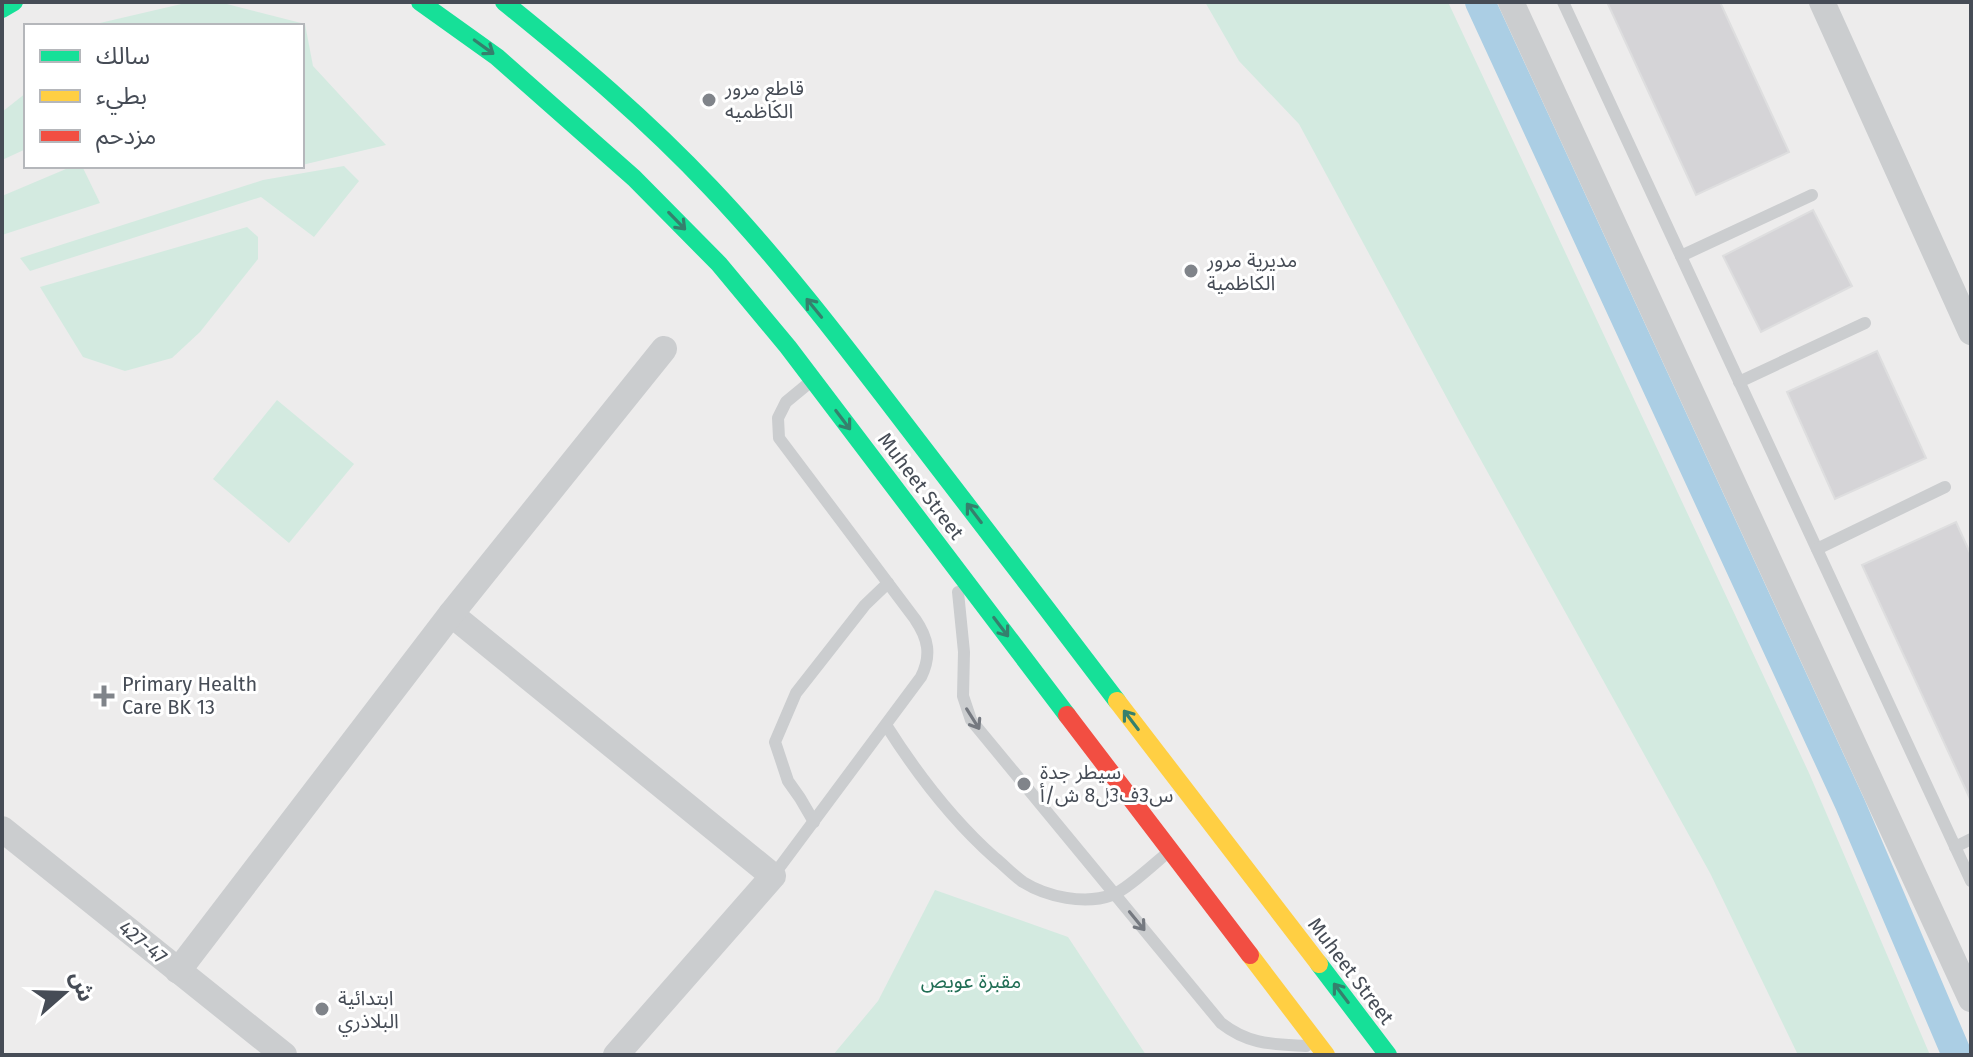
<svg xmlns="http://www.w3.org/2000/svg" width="1973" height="1057" font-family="'Fira Sans','Noto Sans Arabic',sans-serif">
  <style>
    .green { fill: #d3eae0 }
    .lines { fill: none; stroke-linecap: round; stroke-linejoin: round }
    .canal { stroke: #abcee4; stroke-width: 30 }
    .building { fill: #d5d4d7; stroke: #dededf; stroke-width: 2 }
    .lane { stroke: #cbcdcf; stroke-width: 12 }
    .street { stroke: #cbcdcf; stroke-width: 26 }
    .fast { stroke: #16e098; stroke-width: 18 }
    .slow { stroke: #ffcf43; stroke-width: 18 }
    .jam { stroke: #f24e42; stroke-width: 18 }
    .oneway { stroke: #35806d }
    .oneway2 { stroke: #757980 }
    .poi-dot { fill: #80848a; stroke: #fff; stroke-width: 3 }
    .labels { text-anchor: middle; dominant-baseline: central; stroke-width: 6; stroke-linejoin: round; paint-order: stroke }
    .poi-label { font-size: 20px; fill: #464c56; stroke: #fff; text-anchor: start }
    .street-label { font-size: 20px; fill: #464c56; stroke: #fff }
    .park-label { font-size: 20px; fill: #216e55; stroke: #fff }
  </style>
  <rect width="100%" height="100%" fill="#edecec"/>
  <!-- green -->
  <g class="green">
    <path d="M190,2h29l86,22 8,42 73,79 -84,20v-139h-215z"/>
    <path d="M1205,2h243l361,771 121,282h-132l-88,-182 -248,-447 -163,-302 -60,-63z"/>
    <path d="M26,93v56l-24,11v-48z"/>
    <path d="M73,166h9l18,37 -98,32v-39z"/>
    <path d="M344,166l15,15 -45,56 -53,-40 -231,74 -10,-13 243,-78z"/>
    <path d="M247,227l11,10v22l-58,73 -28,26 -47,13 -42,-14 -43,-70z"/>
    <path d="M277,400l77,64 -65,79 -76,-64z"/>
    <path d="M935,890l133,47 78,118h-313l45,-54z"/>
  </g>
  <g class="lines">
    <!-- canal -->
    <path class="canal" d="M1480,2l370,802 107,251"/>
  </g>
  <!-- building -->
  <g class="building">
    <path d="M1607,2h113l69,150 -93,43z"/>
    <path d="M1813,210l39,76 -91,46 -38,-76z"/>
    <path d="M1877,351l49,107 -91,41 -48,-107z"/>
    <path d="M1956,522l15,33v246l-109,-236z"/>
  </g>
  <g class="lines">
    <!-- lane -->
    <g class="lane">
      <path d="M1563,2l408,879"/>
      <path d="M1681,256l131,-61"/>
      <path d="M1739,382l126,-59"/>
      <path d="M1817,549l128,-62"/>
      <path d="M958,592l6,60 -1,44 8,24 250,303c28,22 52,21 85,23"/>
      <path d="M886,725c31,49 65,94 109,133 9,7 18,17 28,24 24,15 62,23 89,13 13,-4 42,-31 54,-41"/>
      <path d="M814,822l-14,-24 -12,-17 -13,-39 21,-49 69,-88 23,-22"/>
      <path d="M1955,847l16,-8"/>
      <path d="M773,876l148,-199c11,-22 7,-39 -6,-58l-136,-181 -1,-20 8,-16 23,-19"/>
    </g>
    <!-- street -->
    <g class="street">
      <path d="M1511,2l460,997"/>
      <path d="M1822,2l149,330"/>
      <path d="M451,614l322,262 -157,179"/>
      <path d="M2,829l282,226"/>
      <path d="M178,971l273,-357 213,-265"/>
    </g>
    <!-- fast -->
    <g class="fast">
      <path d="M420,2l77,55 137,121 85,86 69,83 279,368"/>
      <path d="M504,2c72,58 143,118 207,186 75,79 141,167 207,253 67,87 133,173 199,260"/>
      <path d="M2,9l12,-7"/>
      <path d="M1319,964l69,91"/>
    </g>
    <!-- slow -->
    <g class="slow">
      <path d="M1117,701l202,263"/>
      <path d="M1250,955l76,100"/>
    </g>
    <!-- jam -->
    <path class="jam" d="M1067,715l183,240"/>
  </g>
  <!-- one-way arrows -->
  <defs><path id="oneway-shaft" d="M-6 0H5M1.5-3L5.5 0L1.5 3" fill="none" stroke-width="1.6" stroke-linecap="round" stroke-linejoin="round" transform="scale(2)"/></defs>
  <g class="oneway">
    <use href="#oneway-shaft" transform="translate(484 47) rotate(36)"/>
    <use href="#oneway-shaft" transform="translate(677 221) rotate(46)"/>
    <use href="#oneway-shaft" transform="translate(814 308) rotate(-129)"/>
    <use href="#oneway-shaft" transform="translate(843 420) rotate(53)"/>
    <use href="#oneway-shaft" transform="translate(974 513) rotate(-127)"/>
    <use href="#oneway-shaft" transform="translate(1001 627) rotate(53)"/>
    <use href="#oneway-shaft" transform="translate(1131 720) rotate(-127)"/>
    <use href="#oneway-shaft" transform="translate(1341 993) rotate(-127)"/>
  </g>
  <g class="oneway2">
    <use href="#oneway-shaft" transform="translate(973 719) rotate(58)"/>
    <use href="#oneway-shaft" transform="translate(1137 921) rotate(51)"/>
  </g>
  <!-- markers -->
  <g class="poi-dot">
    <circle cx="709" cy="100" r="8"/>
    <circle cx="1191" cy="271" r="8"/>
    <path d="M100 684h8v8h8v8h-8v8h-8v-8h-8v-8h8z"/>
    <circle cx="1024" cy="784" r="8"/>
    <circle cx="322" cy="1009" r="8"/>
  </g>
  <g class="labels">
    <!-- poi labels -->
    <g class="poi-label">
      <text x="725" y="88">قاطع مرور<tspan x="725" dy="23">الكاظميه</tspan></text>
      <text x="1207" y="260">مديرية مرور<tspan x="1207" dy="23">الكاظمية</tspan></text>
      <text x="122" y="684">Primary Health<tspan x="122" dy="23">Care BK 13</tspan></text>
      <text x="1040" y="772">سيطر جدة<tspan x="1040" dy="23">س3ف3ل8 ش/أ</tspan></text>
      <text x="338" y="998">ابتدائية<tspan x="338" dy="23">البلاذري</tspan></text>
    </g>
    <!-- street labels -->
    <g class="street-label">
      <text transform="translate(921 486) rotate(53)">Muheet Street</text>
      <text transform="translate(143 942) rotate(39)">427-47</text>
      <text transform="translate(1351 971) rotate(53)">Muheet Street</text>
    </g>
    <!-- park labels -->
    <g class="park-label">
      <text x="971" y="981">مقبرة عويص</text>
    </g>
  </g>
  <!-- border -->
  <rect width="1973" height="1057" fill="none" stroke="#464c56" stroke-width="8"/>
  <!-- legend -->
  <rect x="24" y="24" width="280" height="144" fill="#ffffff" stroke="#b5b7bb" stroke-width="2"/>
  <rect x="40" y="50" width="40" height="12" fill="#16e098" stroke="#b5b7bb" stroke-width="2"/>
  <text x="96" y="64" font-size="24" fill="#464c56">سالك</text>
  <rect x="40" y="90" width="40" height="12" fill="#ffcf43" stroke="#b5b7bb" stroke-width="2"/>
  <text x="96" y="104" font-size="24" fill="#464c56">بطيء</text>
  <rect x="40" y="130" width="40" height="12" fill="#f24e42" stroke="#b5b7bb" stroke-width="2"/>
  <text x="96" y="144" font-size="24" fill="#464c56">مزدحم</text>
  <!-- north arrow -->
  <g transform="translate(64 993) rotate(70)" stroke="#ffffff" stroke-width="6" paint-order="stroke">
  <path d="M0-6L14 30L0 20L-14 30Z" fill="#464c56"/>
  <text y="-12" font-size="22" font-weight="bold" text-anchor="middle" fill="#464c56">ش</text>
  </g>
</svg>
